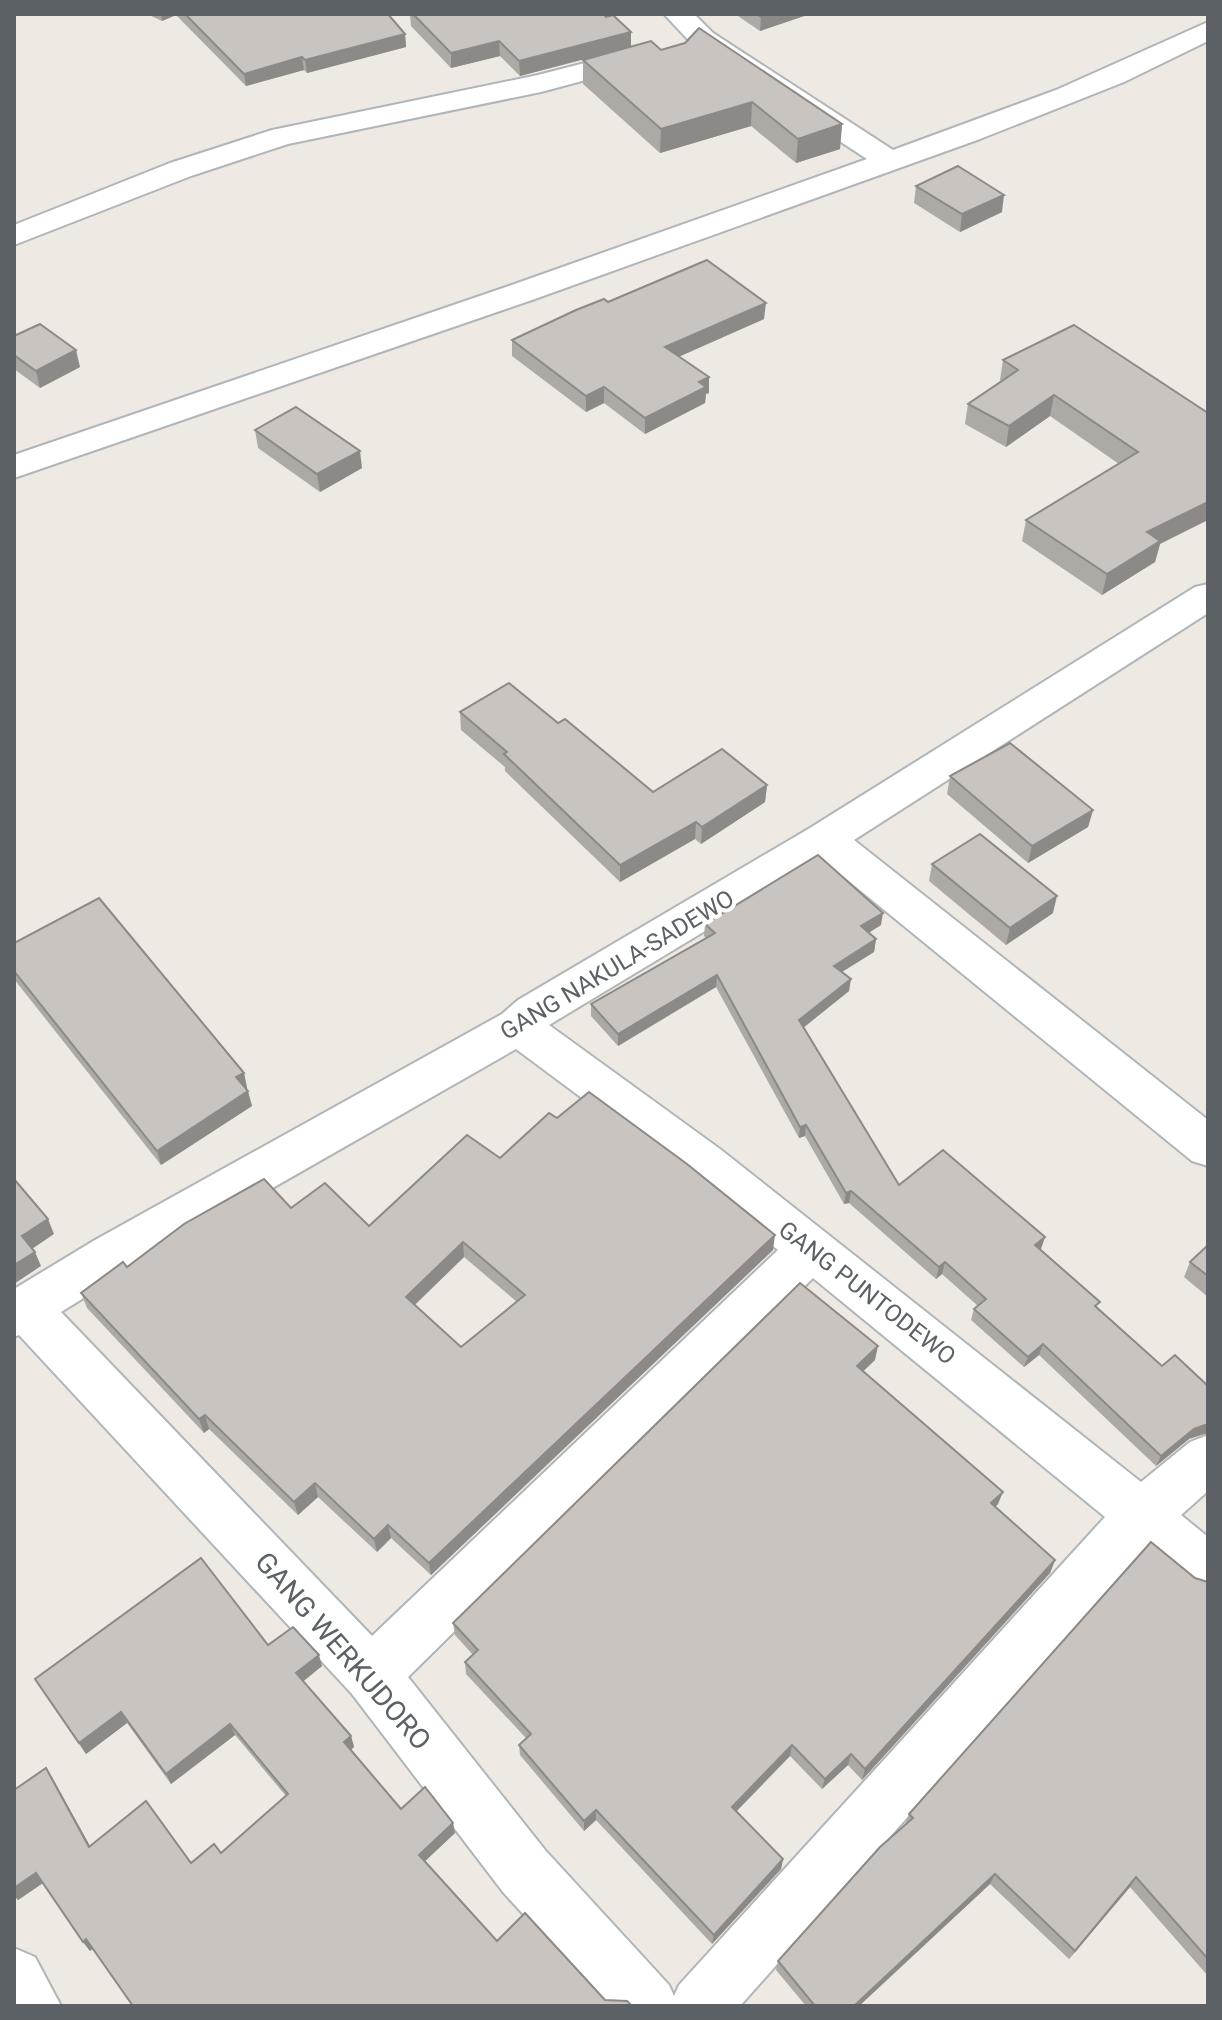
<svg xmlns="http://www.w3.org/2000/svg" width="1222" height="2020" font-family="Roboto,sans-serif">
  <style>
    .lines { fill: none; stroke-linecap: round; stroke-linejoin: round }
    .minor-casing { stroke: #b0b5b8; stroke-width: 4 }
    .minor { fill: #fff; fill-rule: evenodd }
    .wall { fill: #ada9a4; fill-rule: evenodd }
    .shaded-wall { fill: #8d8986 }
    .building { fill: #c9c4bf; stroke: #8d8986; stroke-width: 2; fill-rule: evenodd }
    .labels { text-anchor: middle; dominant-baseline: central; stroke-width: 8; stroke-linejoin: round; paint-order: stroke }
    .street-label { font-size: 24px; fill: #5b6164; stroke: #fff }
    .near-street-label { font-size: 28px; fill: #5b6164; stroke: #fff }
  </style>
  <rect width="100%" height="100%" fill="#eee9e2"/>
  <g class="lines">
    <!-- minor casing -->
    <g class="minor-casing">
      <g id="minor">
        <path d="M664,14h30l19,19 180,117 163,-60 152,-68v19l-84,41 -144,57 -448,161 -518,178v-23l495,-169 358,-127 -174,-114z"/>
        <path d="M639,49l10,2 4,6 -4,6 -108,29 -253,52 -97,32 -177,69v-20l156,-62 102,-33 266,-55z"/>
        <path d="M1208,584v29l-354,227 354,280v46l-16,-5 -369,-301 -274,165 171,124 421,333 49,-40 18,-7v56l-27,24 27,22v58l-19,-7 -45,-38 -404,456h-133l-104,-114 -151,-198 -333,-359 -5,2v-48l81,-49 407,-226 16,-14 292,-172 385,-241zM516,1049l172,128 90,73 -406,386 -311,-324 68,-42zM813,1278l292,239 -426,468 -5,11 -5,-11 -124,-135 -137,-173z"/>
        <path d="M14,1948l21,9 26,49h-47z"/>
      </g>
    </g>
    <!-- minor -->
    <use href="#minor" class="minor"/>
  </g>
  <!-- wall -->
  <g class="wall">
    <path d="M147,14h241l17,20 1,13 -99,26 -3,-3 -58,16 -70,-71 -14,6z"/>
    <path d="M410,14h193l28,33 30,3 181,74 -2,25 -44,14 -45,-37 -91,27 -77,-69v-24l23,-7 -86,23 -20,-20 -49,12 -40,-42z"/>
    <path d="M735,14h75l-50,17z"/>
    <path d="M916,186l86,26 -42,20 -46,-29z"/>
    <path d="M608,302l156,17 -85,37 30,37 -3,1 -1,9 -60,31 -41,-31 -18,9 -74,-56v-16z"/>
    <path d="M14,336l66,31 -40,21 -26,-19z"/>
    <path d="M1003,360l205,53 -48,131 -5,18 -53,33 -80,-54 4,-21 93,-56 -69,-48 -44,31 -41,-23 3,-20 33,-23 -1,-1z"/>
    <path d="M255,430l107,38 -42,24 -62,-44z"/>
    <path d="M460,712l98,11 95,69 114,-7 -2,17 -64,42 -6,-5 -75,43 -115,-111v-4l-44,-37z"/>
    <path d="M950,776l143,34 -5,17 -60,36 -81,-69z"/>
    <path d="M932,864l121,49 -47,32 -77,-64z"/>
    <path d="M705,924l176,1 -13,8 8,6 -2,13 -32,20 7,19 -45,36 95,158 146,52 -5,13 58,58 91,131 -33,27 -117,-111 -15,12 -53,-47 3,-11 4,-3 -36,-32 -6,5 -87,-76 -5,1 -39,-68 -6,2 -83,-151 -98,59 -27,-30v-12l115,-66 -2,-2z"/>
    <path d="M14,943l230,130 3,15h-1l6,18 -91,59 -147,-186z"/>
    <path d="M500,1158l273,92 -342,325 -40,-37 -14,14 -59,-55 -20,18 -89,-86 -5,4 -117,-125 -6,-15 46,-26 164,-59 78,18zM464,1257l53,45 -56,45 -46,-42z"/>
    <path d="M1208,1245v52l-24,-20 6,-15z"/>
    <path d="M875,1360l-12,11 135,133 -3,3 60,53 -5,13 -188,207 -14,-15 -26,24 -32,-33 -54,55 47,48 -2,10 -69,75 -116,-124 -12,11 -64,-76 -1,-10 7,-7 -60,-64 -1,-12 8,-7 -18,-20 -2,-12z"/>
    <path d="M1195,1578l13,4v394l-78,-89 -61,72 -79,-75 -131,122h-53l-30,-36 2,-9 127,-136 4,-11z"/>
    <path d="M268,1645l54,21 -19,15 48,55 3,11 -3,3 50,59 52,14 2,10 -30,28 72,80 108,59 27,6 -539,-57 -3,2 -47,-68 -25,17 -4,-5v-105l32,-22 44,78 101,17 30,-10 65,-57 -51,-61 -64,49 -44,-61 -41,31 -51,-75z"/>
  </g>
  <!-- shaded-wall -->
  <g class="shaded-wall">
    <path d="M161,14h15v1l-14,6z"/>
    <path d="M770,14h40l-50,17 1,-14z"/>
    <path d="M631,32v15l-111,29 -1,-15z"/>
    <path d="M405,34l1,13 -99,26 -2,-13z"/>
    <path d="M499,41l1,15 -49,12v-15z"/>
    <path d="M302,57l2,13 -58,16 -2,-12z"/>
    <path d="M752,102l-1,24 -91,27 1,-24z"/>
    <path d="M842,124l-2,25 -44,14 2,-24z"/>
    <path d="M1004,195l-2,17 -42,20 2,-18z"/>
    <path d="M766,303l-2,16 -99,44v-16z"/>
    <path d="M76,350l4,17 -40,21 -4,-17z"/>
    <path d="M709,377v16l-3,1 -1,9 -60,31v-16l54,-36z"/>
    <path d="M604,387v16l-18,9v-16z"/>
    <path d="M1054,395l-4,21 -44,31 3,-21z"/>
    <path d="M360,451l2,17 -42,24 -3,-18z"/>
    <path d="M1208,502v18l-48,24 -5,18 -53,33 5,-21 40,-42z"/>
    <path d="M767,785l-2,17 -64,42 1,-17z"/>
    <path d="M1093,810l-5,17 -60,36 4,-17z"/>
    <path d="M696,822l-1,17 -75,43v-17z"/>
    <path d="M1057,896l-4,17 -47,32 4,-17z"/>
    <path d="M883,913l-2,12 -22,14 2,-13z"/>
    <path d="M876,939l-2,13 -42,26 2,-12z"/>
    <path d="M717,975l-1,12 -98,59v-12z"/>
    <path d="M851,979l-2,12 -51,41 1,-12z"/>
    <path d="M244,1073l3,15 -7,4 -4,-15z"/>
    <path d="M248,1091l4,15 -91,59 -4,-14z"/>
    <path d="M806,1125l-1,11 -6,2 1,-11z"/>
    <path d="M851,1191l-2,12 -5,1 2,-11z"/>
    <path d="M48,1219l6,15 -25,17 -7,-15z"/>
    <path d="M775,1235l-2,15 -342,325 -2,-12z"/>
    <path d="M1045,1237l-4,12 -10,8 4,-12z"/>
    <path d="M463,1242l1,15 -56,54 -2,-14z"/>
    <path d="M35,1252l6,14 -27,18v-19z"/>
    <path d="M945,1262l-3,12 -6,5 3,-12z"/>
    <path d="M1043,1344l-4,11 -15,12 4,-10z"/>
    <path d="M878,1346l-3,14 -21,20 3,-14z"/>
    <path d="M205,1415l4,14 -5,4 -5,-14z"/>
    <path d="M1208,1424v9l-19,6 -33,27 5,-10 33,-27z"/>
    <path d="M315,1483l3,14 -20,18 -4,-13z"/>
    <path d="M1003,1492l-5,12 -11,12 4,-13z"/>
    <path d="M388,1525l3,13 -14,14 -3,-13z"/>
    <path d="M1055,1560l-5,13 -188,207 3,-11z"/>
    <path d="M319,1655l3,11 -22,18 -4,-11z"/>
    <path d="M121,1712l6,11 -41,31 -7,-11z"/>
    <path d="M230,1724l5,11 -64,49 -5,-10z"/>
    <path d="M351,1736l3,11 -7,6 -3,-11z"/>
    <path d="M792,1745l-2,11 -59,61 1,-10z"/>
    <path d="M851,1754l-3,11 -26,24 3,-10z"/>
    <path d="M46,1768l7,11 43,78 -7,-10z"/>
    <path d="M596,1810v10l-12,11v-10z"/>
    <path d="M453,1823l2,10 -33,31 -3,-9z"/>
    <path d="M783,1859l-2,10 -69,75 2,-9z"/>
    <path d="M36,1873l7,10 -25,17 -4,-5v-7z"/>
    <path d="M995,1874l-5,10 -131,122h-5z"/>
    <path d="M1136,1877l-6,10 -61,72 6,-8z"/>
    <path d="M86,1939l7,9 -3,3 -7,-9z"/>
  </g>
  <!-- building -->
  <g class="building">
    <path d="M185,14h203l17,20 -100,26 -3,-3 -58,17z"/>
    <path d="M413,14h190l3,3 7,-2 18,17 -112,29 -20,-20 -48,12z"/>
    <path d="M757,14h13l-9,3z"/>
    <path d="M699,28l143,96 -44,15 -46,-37 -91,27 -78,-69 68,-19 10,9 24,-7z"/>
    <path d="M958,166l46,29 -42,19 -46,-28z"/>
    <path d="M707,260l59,43 -101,44 44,30 -10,5 7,5 -61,31 -41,-31 -18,9 -74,-56 64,-30 28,-11 4,3z"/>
    <path d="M40,324l36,26 -40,21 -22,-16v-19z"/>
    <path d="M1074,325l134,88v89l-61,30 13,9 -53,33 -81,-54 112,-68 -84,-57 -45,31 -41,-22 50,-34 -15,-10z"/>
    <path d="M296,407l64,44 -43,23 -62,-44z"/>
    <path d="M509,683l49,40 7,-4 88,73 69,-43 45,36 -65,42 -6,-5 -76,43 -116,-111 3,-2 -47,-40z"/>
    <path d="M1010,743l83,67 -61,36 -82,-70z"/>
    <path d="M980,834l77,62 -47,32 -78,-64z"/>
    <path d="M818,855l65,58 -22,13 15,13 -42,27 17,13 -52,41 100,165 44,-35 102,87 -10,8 65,57 -5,4 67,60 13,-11 33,31v38l-14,5 -33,27 -118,-112 -15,13 -54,-48 12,-10 -41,-37 -6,5 -88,-76 -5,2 -40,-68 -6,2 -83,-152 -99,59 -27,-30 124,-71 -10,-9z"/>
    <path d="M99,898l145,175 -8,4 12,14 -91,60 -143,-180v-28z"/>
    <path d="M589,1092l98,72 88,71 -346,328 -41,-38 -14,14 -59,-56 -21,19 -89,-87 -6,4 -118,-126 42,-31 4,5 57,-43 80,-45 27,29 34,-25 44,43 98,-91 33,23 49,-45 8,5zM463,1242l62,53 -64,52 -55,-50z"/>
    <path d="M14,1179l34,40 -26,17 13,16 -21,13z"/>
    <path d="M1208,1245v31l-18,-14z"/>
    <path d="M800,1283l78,63 -21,20 146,126 -12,11 64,57 -190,209 -14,-15 -26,25 -33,-34 -60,62 51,52 -69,76 -118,-125 -12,11 -65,-76 12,-11 -66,-72 13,-12 -25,-27z"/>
    <path d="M1151,1542l44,36 13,4v377l-72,-82 -61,74 -80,-77 -141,132h-39l-37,-45 102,-114 33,-29 -4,-4z"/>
    <path d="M201,1558l67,87 25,-18 26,28 -23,18 55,63 -7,6 57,67 24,-22 28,36 -34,32 78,86 28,-28 80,87 22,1 5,5h-499l-47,-67 -3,3 -47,-69 -22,15v-98l32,-22 43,79 57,-46 45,62 23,-19 7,9 67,-59 -58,-70 -64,50 -45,-62 -42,31 -44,-64z"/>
  </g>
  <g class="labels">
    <!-- street labels -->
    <g class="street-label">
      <text transform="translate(617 965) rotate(-31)">GANG NAKULA-SADEWO</text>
      <text transform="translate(867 1293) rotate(38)">GANG PUNTODEWO</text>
    </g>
    <!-- near-street labels -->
    <g class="near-street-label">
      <text transform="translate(343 1651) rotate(49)">GANG WERKUDORO</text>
    </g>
  </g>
  <!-- border -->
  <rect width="1222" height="2020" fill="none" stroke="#5b6164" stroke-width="32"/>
</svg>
